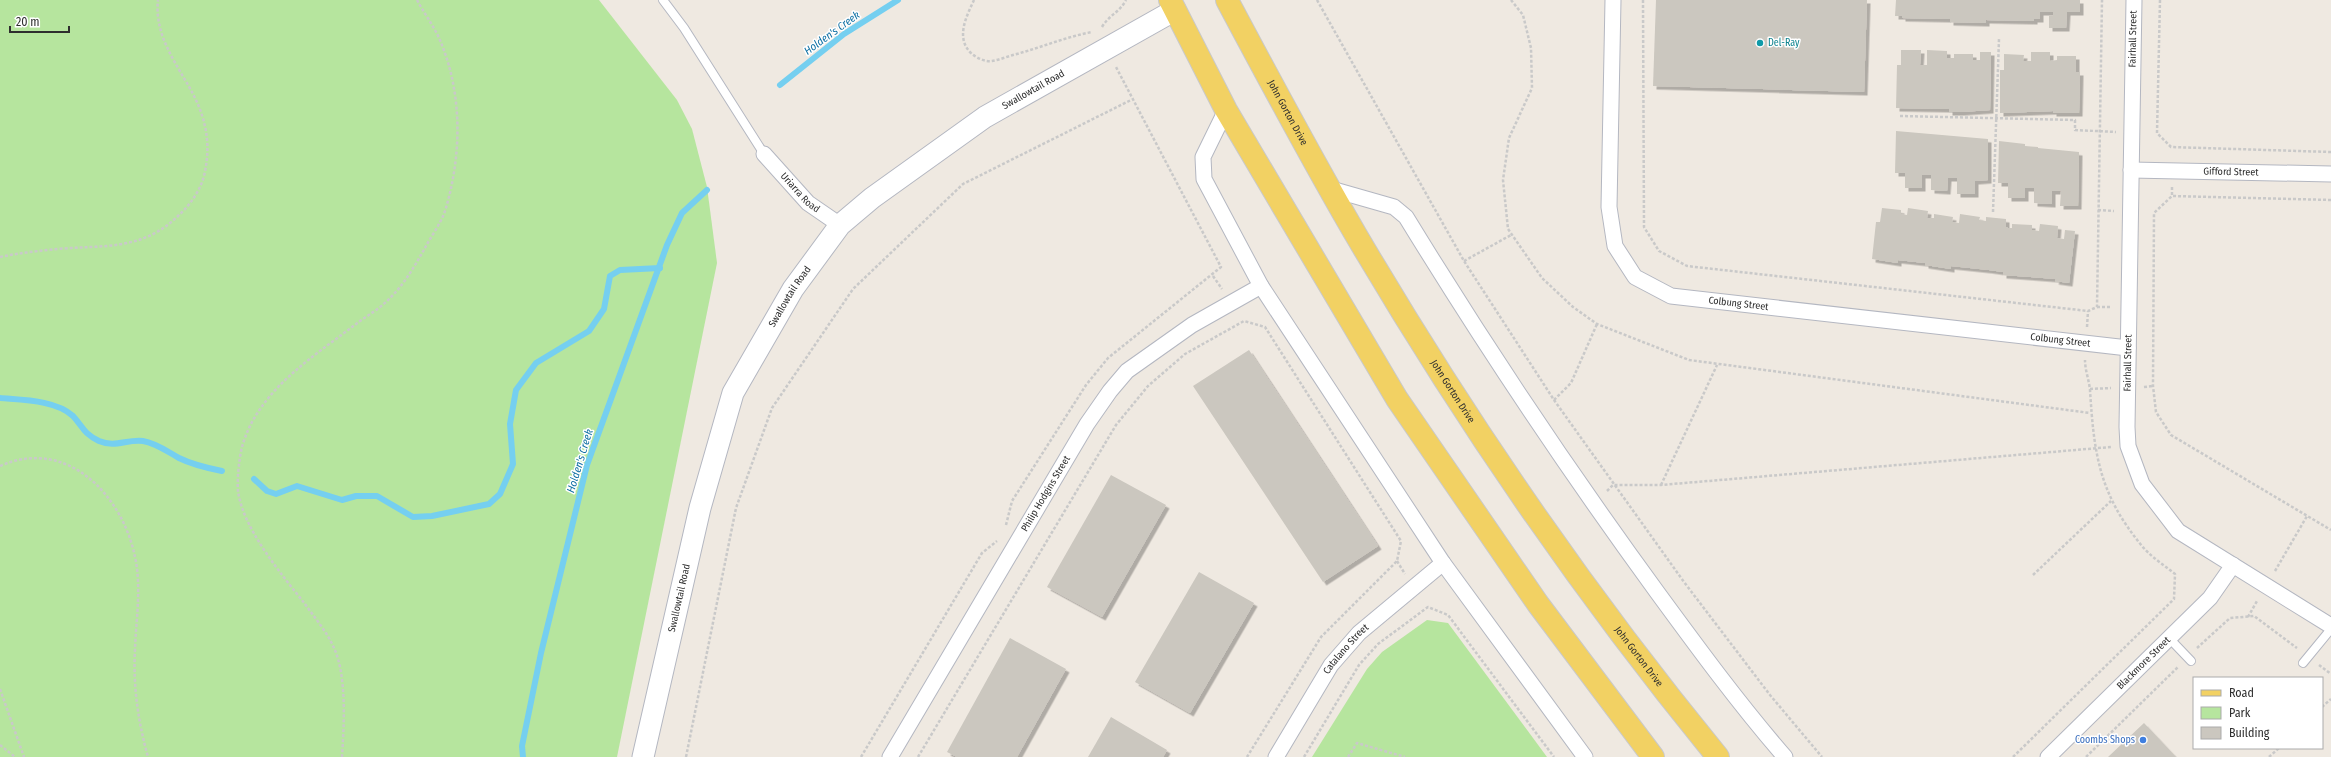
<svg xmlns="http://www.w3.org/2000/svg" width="2331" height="757" font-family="'Fira Sans Condensed',sans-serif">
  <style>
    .green { fill: #b6e59e }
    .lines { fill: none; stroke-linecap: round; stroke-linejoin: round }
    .stream { stroke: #75cff0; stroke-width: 6 }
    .building { fill: #cbc7bf; filter: url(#shadow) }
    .lane-casing { stroke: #b4b7c1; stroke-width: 10 }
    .street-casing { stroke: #b4b7c1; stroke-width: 17 }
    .secondary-casing { stroke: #b4b7c1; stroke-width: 23 }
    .primary-casing { stroke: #c9c9c9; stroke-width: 24 }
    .path { stroke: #c9c9c9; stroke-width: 2.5; stroke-dasharray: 3 2; stroke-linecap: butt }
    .lane { stroke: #fff; stroke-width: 8 }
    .street { stroke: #fff; stroke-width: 15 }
    .secondary { stroke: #fff; stroke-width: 21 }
    .primary { stroke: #f2d163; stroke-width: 22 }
    .culture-dot { fill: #0f9aa8; stroke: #fff; stroke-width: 1.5 }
    .shop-dot { fill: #3f7fe0; stroke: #fff; stroke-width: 1.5 }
    .labels { text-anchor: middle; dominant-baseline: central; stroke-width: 3; stroke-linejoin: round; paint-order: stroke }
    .street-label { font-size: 10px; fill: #2e2e2e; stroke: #fff }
    .culture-label { font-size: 10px; fill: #0d838f; stroke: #fff; text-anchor: start }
    .shop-label { font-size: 10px; fill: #366cbe; stroke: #fff; text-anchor: end }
    .water-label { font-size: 11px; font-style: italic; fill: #0d6fa3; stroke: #fff }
  </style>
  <defs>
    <filter id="shadow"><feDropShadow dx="3.5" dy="3.5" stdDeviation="0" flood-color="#0004"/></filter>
  </defs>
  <rect width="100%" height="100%" fill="#efe9e1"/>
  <!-- green -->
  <g class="green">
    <path d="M0,0h599l78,100 15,29 15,58 10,76 -100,494h-617z"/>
    <path d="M1427,620l21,3 99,134h-235l55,-88 15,-17z"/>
  </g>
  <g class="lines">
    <!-- stream -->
    <g class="stream">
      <path d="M780,85l64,-51 54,-34"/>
      <path d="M0,398c22,2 56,2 73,18 10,11 10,17 26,25 16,7 28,-2 44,0 13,2 25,11 36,17 14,7 28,10 43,13"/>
      <path d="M254,479l13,12 9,3 21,-8 45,14 14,-4h21l36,21 19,-1 57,-12 11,-10 13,-30 -3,-40 6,-34 20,-27 53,-32 15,-22 6,-33 10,-6 40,-2"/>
      <path d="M523,757l-1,-11 19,-93 46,-188 80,-220 15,-32 25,-23"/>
    </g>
  </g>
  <!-- building -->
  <g class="building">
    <path d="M1656,0h211l-3,92 -211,-6z"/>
    <path d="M1896,0h184v12h-13l-1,16h-17v-12h4v-4h-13v7h-6v2l-48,-1v3l-36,-1v-3l-48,-1v-2h-7z"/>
    <path d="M1901,50h20l-1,15h7v-15l20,1v7h7v-4h19v6h7v-8h11l-1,58 -29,2h-12v-3l-53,-1 1,-43h4z"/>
    <path d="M2031,52h19v9l7,-1v-4h19v16h4l-1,41h-26v-2l-53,2v-43h4v-16l20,1 -1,6h8z"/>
    <path d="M1896,131l92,8v41l-13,1v13h-18v-16h-9l-1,13 -16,-1v-15h-9v13h-17v-15h-10z"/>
    <path d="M1999,141l26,3v2l13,1v1l41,4 -1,54h-18l1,-15h-9v13l-18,-1v-15h-9v10h-17v-15h-10z"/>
    <path d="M1882,208l19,2v4l6,1 1,-7 20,3 -1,7h7v-4l19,3 -1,5 7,1 1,-9 20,3 -1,3 7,1v-4l20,2v8l2,1h4v-4l20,1v5l7,1 1,-7 18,2 -1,12 7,1 1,-9 10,1 -6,52 -14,-2 1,-2 -53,-4v-3l-14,-2 -38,-4v3l-26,-4v-2l-27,-3v3l-26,-4 4,-37h4z"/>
    <path d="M1249,350l129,196 -55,36 -130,-196z"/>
    <path d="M1111,475l55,30 -64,112 -55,-30z"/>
    <path d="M1199,572l55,31 -64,110 -55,-31z"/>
    <path d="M1010,638l56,31 -49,88h-60l-10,-5z"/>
    <path d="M1111,717l56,33 -4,7h-75z"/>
    <path d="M2144,723l32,34h-68z"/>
  </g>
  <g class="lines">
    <!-- lane casing -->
    <g class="lane-casing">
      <g id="lane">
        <path d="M663,0l21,28 80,126"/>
        <path d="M2169,638l22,23"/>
        <path d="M2303,663l28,-34"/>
      </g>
    </g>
    <!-- street casing -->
    <g class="street-casing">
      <g id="street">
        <path id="s1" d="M1613,0l-4,207 6,39 20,31 36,19 457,52"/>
        <path d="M2134,0l-7,427 1,19 14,38 36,47 153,95"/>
        <path d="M1226,110l-23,47 1,22 57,107 182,277 142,194"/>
        <path id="s2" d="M764,154l44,49 32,22"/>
        <path id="s3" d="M2131,170l200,4"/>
        <path d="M1331,189l63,18 12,10c79,129 162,253 251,375 41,56 82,112 128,165"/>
        <path id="s4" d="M890,757l197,-333 23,-33 17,-20 65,-46 69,-39"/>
        <path id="s5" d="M1276,757l55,-92 28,-32 84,-70"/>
        <path id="s6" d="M2048,757l162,-159 23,-33"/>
      </g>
    </g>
    <!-- secondary casing -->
    <g class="secondary-casing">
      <g id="secondary">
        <path id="s7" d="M643,757l57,-249 33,-115 60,-104 47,-64 32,-27 113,-81 190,-107"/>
      </g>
    </g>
    <!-- primary casing -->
    <g class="primary-casing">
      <g id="primary">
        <path d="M1170,0l56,110 171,289 141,205 115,153"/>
        <path id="s8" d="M1227,0c42,79 84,158 129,235 107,182 228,359 362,522"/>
      </g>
    </g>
    <!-- path -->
    <g class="path">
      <path d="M974,0c-8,17 -19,39 -2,54 5,4 13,8 20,7 7,-1 14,-4 21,-6 27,-7 52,-18 79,-23"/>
      <path d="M1317,0l147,261 90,139 130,182 86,113 52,62"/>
      <path d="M1511,0l12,15 8,33 1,40 -23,50 -6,42 5,49 34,49 31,29 24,17 92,36 401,53"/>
      <path d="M1643,0l1,227 15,24 28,15 401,45 9,-4 5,-307"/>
      <path d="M2160,0l-3,133 14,14 160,5"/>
      <path d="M1102,27c7,-12 18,-15 24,-27"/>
      <path d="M1900,116l175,4v10l41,2"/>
      <path d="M2172,187v9"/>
      <path d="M2331,200l-159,-4 -18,17 -1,173 3,26 15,23 160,95"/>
      <path d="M2098,210l16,1"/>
      <path d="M1993,212l6,-173"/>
      <path d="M0,257c19,-4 38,-6 57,-8 46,-4 85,2 121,-33 12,-11 22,-25 26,-40 7,-30 3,-55 -11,-82 -16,-30 -39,-58 -35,-94"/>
      <path d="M1464,261l47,-26"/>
      <path d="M1213,276l9,13"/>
      <path d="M2097,307h15"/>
      <path d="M2087,327l1,-16"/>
      <path d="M2144,387l9,-1"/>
      <path d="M2090,389l21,-1"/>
      <path d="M1554,400l17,-17 26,-59"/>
      <path d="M0,466c68,-30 125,31 136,96 5,29 0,58 -1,87 -2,38 3,72 13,108"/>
      <path d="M1661,485l56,-120"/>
      <path d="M1607,491l6,-6h48l450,-38"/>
      <path d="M1006,525l6,-24 74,-116 22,-27 113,-91 -105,-200"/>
      <path d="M1397,561l8,13"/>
      <path d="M2275,571l32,-55"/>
      <path d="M2033,575l78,-74"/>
      <path d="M2248,617l9,-16"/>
      <path d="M2197,648l33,-30 24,-2 43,32"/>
      <path d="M2319,665l12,9"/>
      <path d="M0,689l24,68"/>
      <path d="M2322,707l9,-8"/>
      <path d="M0,745l15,12"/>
      <path d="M342,757c2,-31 5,-81 -8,-109 -7,-16 -19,-30 -29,-44 -23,-29 -62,-75 -67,-113 -1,-12 1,-32 4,-44 16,-58 73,-91 118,-126 10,-7 20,-13 28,-21 16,-15 28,-36 38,-54 6,-11 15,-23 19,-35 17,-55 18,-119 -6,-173 -6,-13 -15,-25 -22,-38"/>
      <path d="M686,757l50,-249 36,-100 81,-119 110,-105 168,-84"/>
      <path d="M861,757l121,-204 15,-12"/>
      <path d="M918,757l198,-332 32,-39 37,-32 59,-33 21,6 136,214 -4,20 -76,76 -74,120"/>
      <path d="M1304,757l55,-92 19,-21 50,-37 20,8 106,142"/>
      <path d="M1348,757l9,-14 48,14"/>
      <path d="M2013,757l161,-158 1,-25c-11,-9 -24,-17 -33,-28 -43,-52 -48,-92 -52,-156 -1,-10 -5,-20 -5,-30"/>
      <path d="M2086,757l92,-90"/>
      <path d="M2269,757l10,-9"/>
    </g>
    <!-- lane -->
    <use href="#lane" class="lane"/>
    <!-- street -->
    <use href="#street" class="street"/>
    <!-- secondary -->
    <use href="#secondary" class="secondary"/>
    <!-- primary -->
    <use href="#primary" class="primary"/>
  </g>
  <!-- markers -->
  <circle class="culture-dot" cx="1760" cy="43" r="4"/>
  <circle class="shop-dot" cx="2143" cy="740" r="4"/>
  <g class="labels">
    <!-- street labels -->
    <g class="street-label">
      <text transform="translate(2133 39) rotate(-89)">Fairhall Street</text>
      <text stroke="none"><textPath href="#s7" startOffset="811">Swallowtail Road</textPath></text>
      <text stroke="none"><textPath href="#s8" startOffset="128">John Gorton Drive</textPath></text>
      <text stroke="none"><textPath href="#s3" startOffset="100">Gifford Street</textPath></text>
      <text stroke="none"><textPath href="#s2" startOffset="53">Uriarra Road</textPath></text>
      <text stroke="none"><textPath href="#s7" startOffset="487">Swallowtail Road</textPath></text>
      <text stroke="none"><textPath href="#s1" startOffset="392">Colbung Street</textPath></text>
      <text stroke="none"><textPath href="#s1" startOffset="716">Colbung Street</textPath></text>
      <text transform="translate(2128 363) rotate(-89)">Fairhall Street</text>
      <text stroke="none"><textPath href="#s8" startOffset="452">John Gorton Drive</textPath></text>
      <text stroke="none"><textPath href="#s4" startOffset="306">Philip Hodgins Street</textPath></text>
      <text stroke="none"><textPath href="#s7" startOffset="163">Swallowtail Road</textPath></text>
      <text stroke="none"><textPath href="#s5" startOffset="129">Catalano Street</textPath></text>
      <text stroke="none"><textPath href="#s8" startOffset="776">John Gorton Drive</textPath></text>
      <text stroke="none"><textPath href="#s6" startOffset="134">Blackmore Street</textPath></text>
    </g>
    <!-- culture labels -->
    <g class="culture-label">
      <text x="1768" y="43">Del-Ray</text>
    </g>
    <!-- shop labels -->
    <g class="shop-label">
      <text x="2135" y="740">Coombs Shops</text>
    </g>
    <!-- water labels -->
    <g class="water-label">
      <text transform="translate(832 33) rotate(-36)">Holden's Creek</text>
      <text transform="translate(580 461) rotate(-73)">Holden's Creek</text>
    </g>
  </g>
  <!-- legend -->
  <rect x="2193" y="677" width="130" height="72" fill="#ffffff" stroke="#ababab"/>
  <rect x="2201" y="690" width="20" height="6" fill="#f2d163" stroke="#ababab"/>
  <text x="2229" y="697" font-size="12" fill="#2e2e2e">Road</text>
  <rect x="2201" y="707" width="20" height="12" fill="#b6e59e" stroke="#ababab"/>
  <text x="2229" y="717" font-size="12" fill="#2e2e2e">Park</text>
  <rect x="2201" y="727" width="20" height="12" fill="#cbc7bf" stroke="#ababab"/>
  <text x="2229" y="737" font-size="12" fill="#2e2e2e">Building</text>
  <!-- scale -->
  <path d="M10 26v6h59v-6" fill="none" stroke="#2e2e2e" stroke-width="2"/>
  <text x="16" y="26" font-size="12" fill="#2e2e2e" stroke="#ffffff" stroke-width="3" paint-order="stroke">20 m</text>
</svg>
